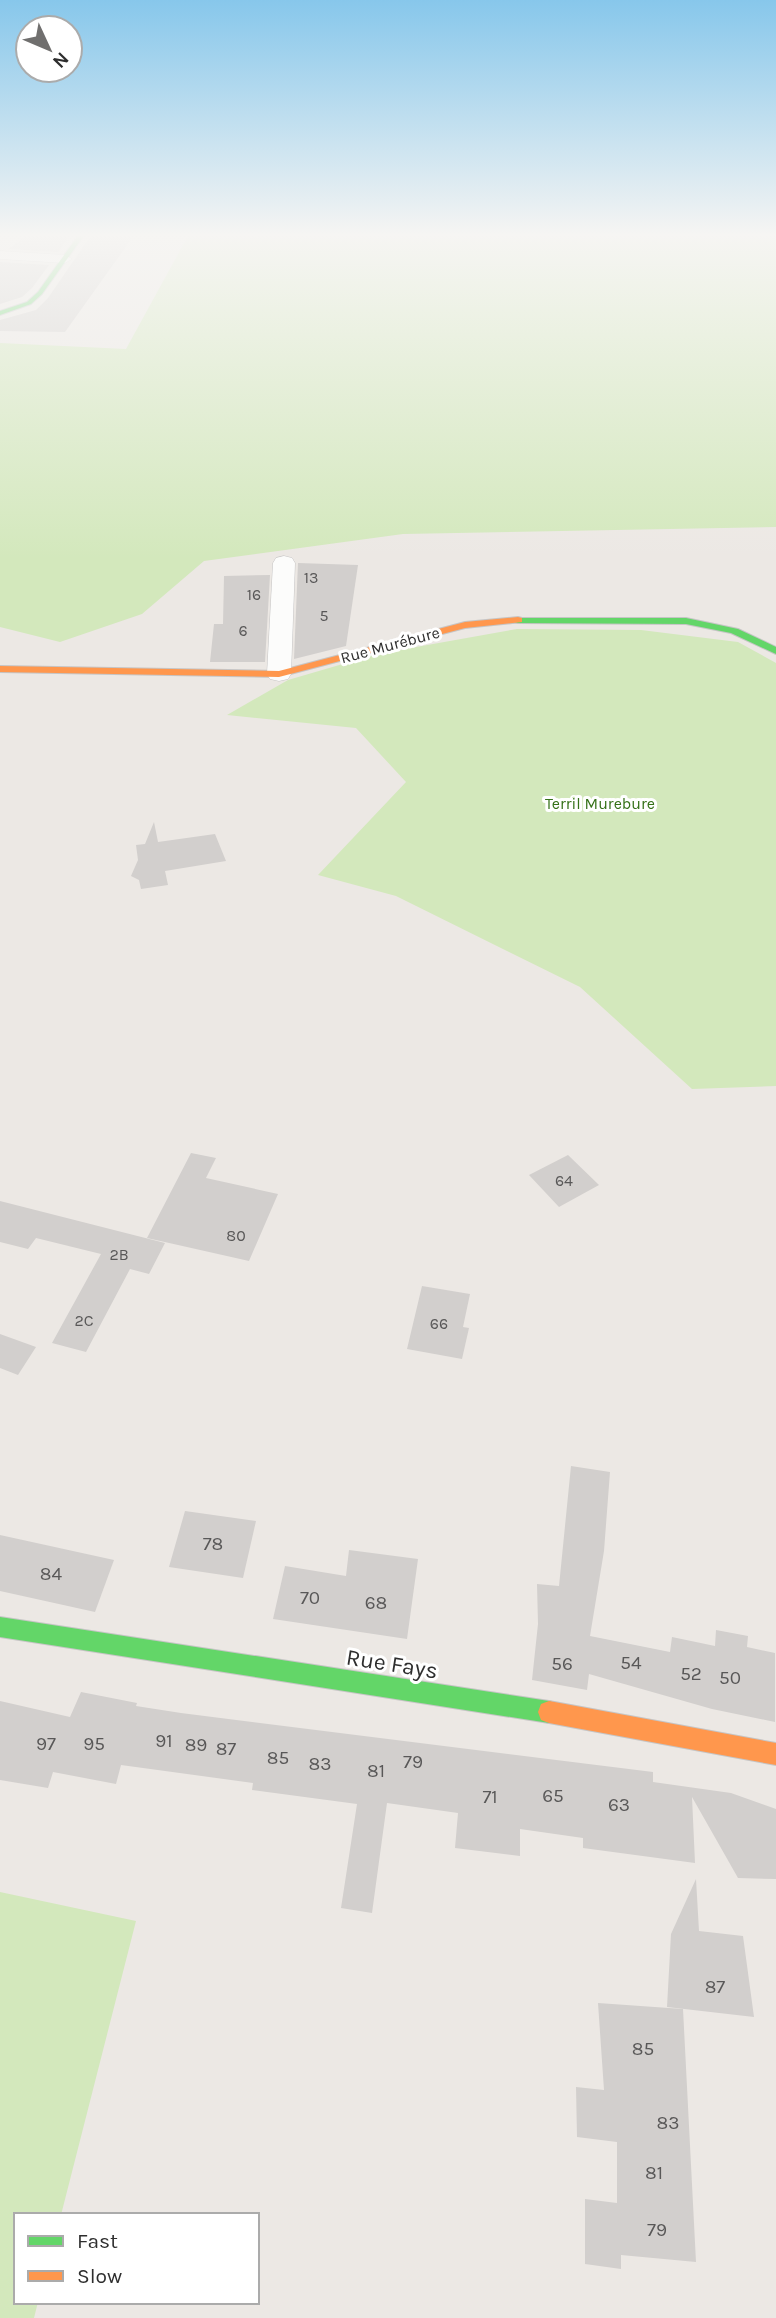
<svg xmlns="http://www.w3.org/2000/svg" width="776" height="2318" font-family="Karla,sans-serif">
  <style>
    .green { fill: #d3e8bc }
    .building { fill: #d2cfcd }
    .lines { fill: none; stroke-linecap: round; stroke-linejoin: round }
    .street-casing { stroke: #c6c5c5; stroke-width: 1 }
    .fast-casing { stroke: #c6c5c5; stroke-width: 2 }
    .slow-casing { stroke: #c6c5c5; stroke-width: 2 }
    .street { fill: #fcfcfb; fill-rule: evenodd }
    .fast { fill: #63d668; fill-rule: evenodd }
    .slow { fill: #ff974d; fill-rule: evenodd }
    .labels { text-anchor: middle; dominant-baseline: central; stroke-width: 6; stroke-linejoin: round; paint-order: stroke }
    .number-label { font-size: 16px; fill: #595858 }
    .far-street-label { font-size: 16px; fill: #2e2e2e; stroke: #fff }
    .far-park-label { font-size: 16px; fill: #357118; stroke: #fff }
    .near-number-label { font-size: 19px; fill: #595858 }
    .near-street-label { font-size: 23px; fill: #2e2e2e; stroke: #fff }
  </style>
  <rect width="100%" height="100%" fill="#ece8e4"/>
  <!-- green -->
  <g class="green">
    <path d="M189,234h587v293l-373,7 -199,27 -62,53 -82,28 -60,-15v-284l126,6z"/>
    <path d="M517,629l124,1 97,12 38,21v423l-84,3 -112,-102 -184,-91 -78,-21 88,-93 -50,-54 -129,-13 61,-35 89,-26z"/>
    <path d="M0,1892l136,29 -75,294h-45v87h22l-4,16h-34z"/>
  </g>
  <!-- building -->
  <g class="building">
    <path d="M28,234h43l-13,18 -49,-3z"/>
    <path d="M92,234h43l-70,98 -65,-1v-11l36,-10 12,-12z"/>
    <path d="M0,262l49,3 -17,23 -10,9 -22,7z"/>
    <path d="M298,563l60,2 -12,81 -52,13z"/>
    <path d="M270,575l-5,87h-55l4,-38h9l1,-48z"/>
    <path d="M154,822l4,20 57,-8 11,27 -61,10 3,14 -27,4 -2,-9 -8,-4 7,-16 -2,-15 9,-1z"/>
    <path d="M191,1153l25,5 -10,20 72,16 -29,67 -102,-23z"/>
    <path d="M568,1155l31,30 -40,22 -30,-32z"/>
    <path d="M0,1201l165,42 -16,31 -19,-5 -44,83 -34,-9 49,-89 -65,-16 -8,11 -28,-7z"/>
    <path d="M422,1286l48,8 -7,33 6,1 -7,31 -55,-10z"/>
    <path d="M0,1334l36,13 -18,28 -18,-7z"/>
    <path d="M571,1466l39,6 -6,79 -14,85 80,16 2,-15 43,9 1,-16 32,6 -1,11 28,6v69l-63,-13 -123,-35 -2,16 -55,-10 6,-56 -1,-40 22,2z"/>
    <path d="M185,1511l71,10 -13,57 -74,-11z"/>
    <path d="M0,1535l114,25 -19,52 -95,-21z"/>
    <path d="M349,1550l69,9 -11,80 -134,-20 12,-53 61,10z"/>
    <path d="M81,1692l56,11 -1,3 45,7 472,59v10l78,11 45,16v70l-38,-1 -46,-81 3,66 -112,-15v-10l-63,-9v27l-65,-8 3,-35 -71,-10 -15,110 -31,-5 16,-104 -105,-14 1,-7 -132,-18 -5,19 -63,-12 -5,16 -48,-8v-79l70,16z"/>
    <path d="M696,1879l3,52 44,5 11,81 -87,-10 4,-73z"/>
    <path d="M598,2003l85,6 13,253 -75,-7v14l-36,-5v-65l32,4v-61l-40,-5 -1,-50 28,3z"/>
  </g>
  <g class="lines">
    <!-- street casing -->
    <g class="street-casing">
      <g id="street">
        <path d="M0,251l65,4 7,4 -7,4 -65,-4z"/>
        <path d="M284,556l8,2 3,5 -4,111 -3,5 -9,2 -9,-2 -3,-5 6,-111 3,-5z"/>
      </g>
    </g>
    <!-- fast casing -->
    <g class="fast-casing">
      <g id="fast">
        <path d="M79,234h6l-43,60 -11,10 -31,11v-4l27,-9 11,-10z"/>
        <path d="M514,618h172l52,11 38,18v7l-45,-21 -45,-9 -168,-1 -4,-1z"/>
        <path d="M0,1617l549,84 8,3 3,8 -3,8 -8,3 -549,-86z"/>
      </g>
    </g>
    <!-- slow casing -->
    <g class="slow-casing">
      <g id="slow">
        <path d="M518,617l4,1v4l-57,6 -186,49 -279,-5v-6l279,5 186,-49z"/>
        <path d="M549,1701l227,42v22l-227,-42 -8,-3 -3,-8 3,-8z"/>
      </g>
    </g>
    <!-- street -->
    <use href="#street" class="street"/>
    <!-- fast -->
    <use href="#fast" class="fast"/>
    <!-- slow -->
    <use href="#slow" class="slow"/>
  </g>
  <!-- sky -->
  <linearGradient id="sky" x2="0" y2="1"><stop stop-color="#87c7eb"/><stop offset="0.42" stop-color="#f6f5f3"/><stop offset="1" stop-color="#f6f5f3" stop-opacity="0"/></linearGradient>
  <rect width="776" height="559" fill="url(#sky)"/>
  <g class="labels">
    <!-- number labels -->
    <g class="number-label">
      <text x="311" y="577">13</text>
      <text x="254" y="594">16</text>
      <text x="324" y="615">5</text>
      <text x="243" y="630">6</text>
      <text x="564" y="1180">64</text>
      <text x="236" y="1235">80</text>
      <text x="119" y="1254">2B</text>
      <text x="84" y="1320">2C</text>
      <text x="439" y="1323">66</text>
    </g>
    <!-- far-street labels -->
    <g class="far-street-label">
      <text transform="translate(390 645) rotate(-15)">Rue Murébure</text>
    </g>
    <!-- far-park labels -->
    <g class="far-park-label">
      <text x="600" y="803">Terril Murebure</text>
    </g>
    <!-- near-number labels -->
    <g class="near-number-label">
      <text x="213" y="1544">78</text>
      <text x="51" y="1574">84</text>
      <text x="310" y="1598">70</text>
      <text x="376" y="1603">68</text>
      <text x="631" y="1663">54</text>
      <text x="562" y="1664">56</text>
      <text x="691" y="1674">52</text>
      <text x="730" y="1678">50</text>
      <text x="164" y="1741">91</text>
      <text x="46" y="1744">97</text>
      <text x="94" y="1744">95</text>
      <text x="196" y="1745">89</text>
      <text x="226" y="1749">87</text>
      <text x="278" y="1758">85</text>
      <text x="413" y="1762">79</text>
      <text x="320" y="1764">83</text>
      <text x="376" y="1771">81</text>
      <text x="553" y="1796">65</text>
      <text x="490" y="1797">71</text>
      <text x="619" y="1805">63</text>
      <text x="715" y="1987">87</text>
      <text x="643" y="2049">85</text>
      <text x="668" y="2123">83</text>
      <text x="654" y="2173">81</text>
      <text x="657" y="2230">79</text>
    </g>
    <!-- near-street labels -->
    <g class="near-street-label">
      <text transform="translate(392 1664) rotate(9)">Rue Fays</text>
    </g>
  </g>
  <!-- legend -->
  <rect x="14" y="2213" width="245" height="91" fill="#ffffff" stroke="#ababab" stroke-width="2"/>
  <rect x="28" y="2236" width="35" height="10" fill="#63d668" stroke="#ababab" stroke-width="2"/>
  <text x="77" y="2248" font-size="21" fill="#2e2e2e">Fast</text>
  <rect x="28" y="2271" width="35" height="10" fill="#ff974d" stroke="#ababab" stroke-width="2"/>
  <text x="77" y="2283" font-size="21" fill="#2e2e2e">Slow</text>
  <!-- north arrow -->
  <g transform="translate(49 49) rotate(134)"><circle r="33" fill="#ffffff" stroke="#ababab" stroke-width="2"/>
  <path d="M0-5L12 26L0 18L-12 26Z" fill="#706f6e"/>
  <text y="-10" font-size="19" font-weight="bold" text-anchor="middle" fill="#2e2e2e">N</text>
  </g>
</svg>
